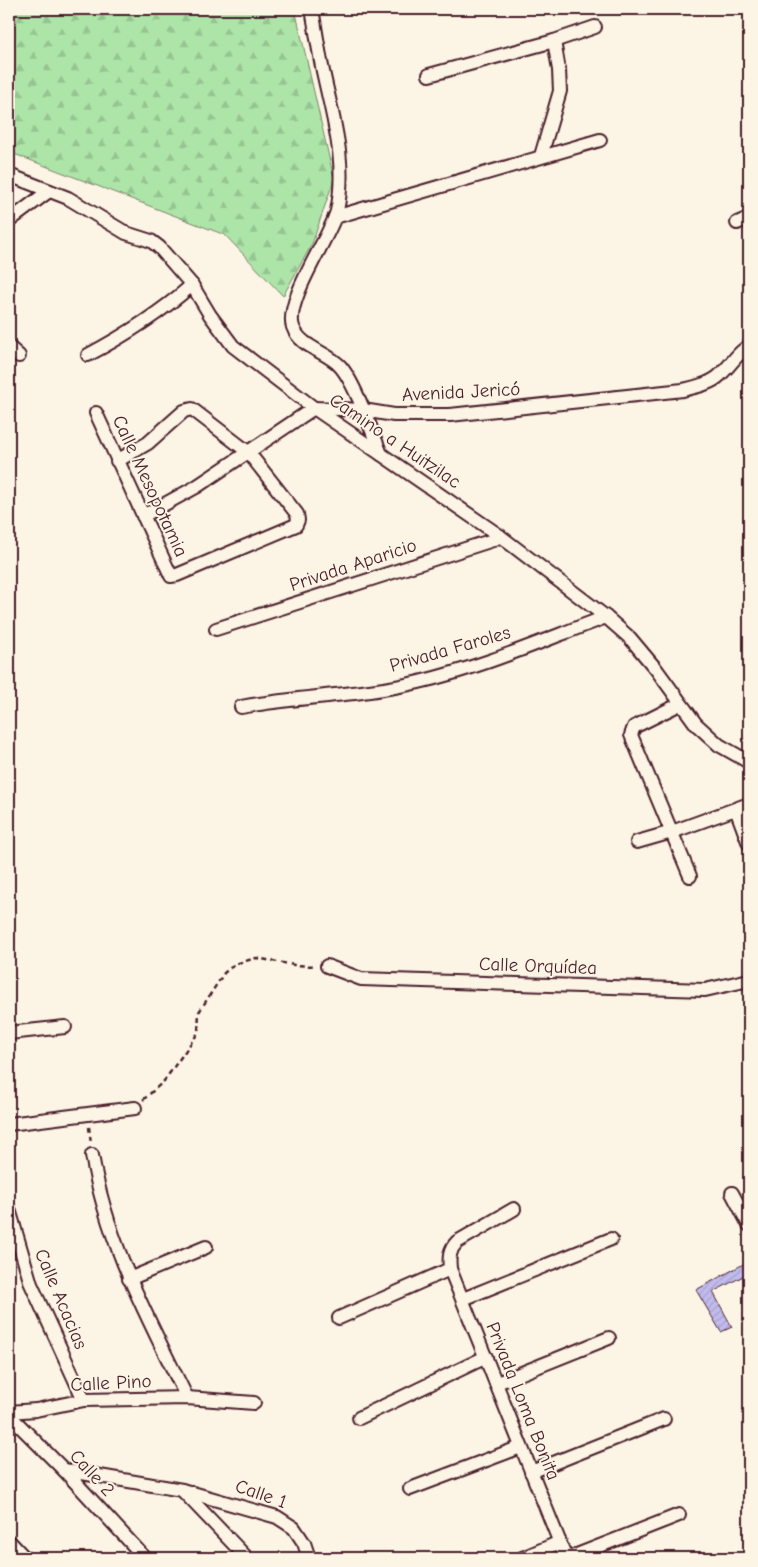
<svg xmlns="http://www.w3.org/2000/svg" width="758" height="1567" font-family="'Comic Neue',sans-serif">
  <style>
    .forest { fill: url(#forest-firs); stroke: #7c826a }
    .building { fill: url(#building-hatch); stroke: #4a1f2b }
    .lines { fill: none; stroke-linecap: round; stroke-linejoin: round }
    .street-casing { stroke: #4a1f2b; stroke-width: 16 }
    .path { stroke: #4a1f2b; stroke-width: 2.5; stroke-dasharray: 5 4; stroke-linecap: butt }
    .street { stroke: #fcf5e5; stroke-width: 12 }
    .labels { text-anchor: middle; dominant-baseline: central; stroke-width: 4; stroke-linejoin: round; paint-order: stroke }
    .street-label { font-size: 19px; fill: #4a1f2b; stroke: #fcf5e5 }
  </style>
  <defs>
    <pattern id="forest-firs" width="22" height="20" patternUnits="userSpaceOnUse" patternTransform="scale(1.25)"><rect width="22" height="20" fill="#ade5a8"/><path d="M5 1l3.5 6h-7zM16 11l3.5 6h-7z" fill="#96c491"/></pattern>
    <pattern id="building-hatch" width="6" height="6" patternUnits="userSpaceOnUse" patternTransform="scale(1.25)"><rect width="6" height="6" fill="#c1bcee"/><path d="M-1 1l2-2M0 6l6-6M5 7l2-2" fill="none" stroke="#a7a1cc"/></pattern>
  </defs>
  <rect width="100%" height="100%" fill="#fcf5e5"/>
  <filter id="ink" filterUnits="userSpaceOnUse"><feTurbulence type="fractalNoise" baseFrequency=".02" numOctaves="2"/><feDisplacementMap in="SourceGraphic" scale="10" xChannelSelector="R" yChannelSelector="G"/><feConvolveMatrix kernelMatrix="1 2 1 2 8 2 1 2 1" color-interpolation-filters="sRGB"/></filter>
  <g filter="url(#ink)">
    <!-- forest -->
    <path class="forest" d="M9,9h286l39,170 -22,65 -29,52 -58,-61 -216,-83z"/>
    <!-- building -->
    <path class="building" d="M749,1261v12l-36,19 19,35 -11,5 -25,-42z"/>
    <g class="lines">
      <!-- street casing -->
      <g class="street-casing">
        <g id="street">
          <path d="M312,9c4,22 7,45 12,67 10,46 23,88 13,135 -7,26 -53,90 -44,116 7,20 32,24 46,38 15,15 33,67 42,89"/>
          <path d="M554,41l41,-14"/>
          <path d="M429,75l125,-34 5,29 1,21 -19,65"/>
          <path d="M9,175l59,23 58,35 25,8 8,6 33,38 18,30 23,31 81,62 186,128 106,81 24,21 26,31 40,55 23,21 30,17"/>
          <path d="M335,217l265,-77"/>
          <path d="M9,221l40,-30"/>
          <path d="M737,223l12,-5"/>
          <path d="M9,347l10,9"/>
          <path d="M88,355c38,-20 72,-42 104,-70"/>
          <path d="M96,413l75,163 6,-1 119,-50 2,-5 -1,-6 -49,-62 -56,-43 -8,2 -36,32 -31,18"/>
          <path d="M143,516l53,-29 118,-79 49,2 31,5h56l233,-25c12,-3 28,-6 37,-15 11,-10 17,-22 29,-29"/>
          <path d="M216,629l277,-89 7,-4"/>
          <path d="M680,704l-46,23 -3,8 59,141"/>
          <path d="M241,707c59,-11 120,-11 178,-25 64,-15 125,-42 187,-65"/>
          <path d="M736,809l13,35"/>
          <path d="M637,842l35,-10 77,-28"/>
          <path d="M327,966l34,13 344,11 44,-10"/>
          <path d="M9,1033l56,-6"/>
          <path d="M9,1124l126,-16"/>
          <path d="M92,1155c15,89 56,163 95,243"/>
          <path d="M732,1193l17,32"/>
          <path d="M9,1209l22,75 53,116"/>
          <path d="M514,1209l-57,33c-8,8 -8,16 -7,27l116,289"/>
          <path d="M129,1279l77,-32"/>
          <path d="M463,1299l148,-60"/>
          <path d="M339,1318l111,-49"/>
          <path d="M497,1383l112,-45"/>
          <path d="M9,1412l27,-2 48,-10 103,-2 67,5"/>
          <path d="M9,1415l55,55 81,88"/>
          <path d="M359,1418l127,-61"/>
          <path d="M64,1470l118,20 95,27 17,11 10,15 5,15"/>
          <path d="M531,1472l133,-53"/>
          <path d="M410,1489l111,-42"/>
          <path d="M182,1490l65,68"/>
          <path d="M9,1541l16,17"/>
          <path d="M522,1558l38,-16"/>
          <path d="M569,1558l110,-43"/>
        </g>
      </g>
      <!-- path -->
      <g class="path">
        <path d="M143,1100l21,-19 34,-48 1,-21 25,-39 11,-9 21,-6 38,7 22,1"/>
        <path d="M89,1127l2,17"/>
      </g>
      <!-- street -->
      <use href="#street" class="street"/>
    </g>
  </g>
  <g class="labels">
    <!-- street labels -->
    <g class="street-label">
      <text transform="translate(461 392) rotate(-3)">Avenida Jericó</text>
      <text transform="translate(395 441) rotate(34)">Camino a Huitzilac</text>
      <text transform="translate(150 486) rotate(65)">Calle Mesopotamia</text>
      <text transform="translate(353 565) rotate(-18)">Privada Aparicio</text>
      <text transform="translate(450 649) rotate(-16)">Privada Faroles</text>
      <text transform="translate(538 966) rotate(2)">Calle Orquídea</text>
      <text transform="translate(61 1299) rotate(67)">Calle Acacias</text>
      <text transform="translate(111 1383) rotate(-3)">Calle Pino</text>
      <text transform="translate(523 1401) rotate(68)">Privada Loma Bonita</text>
      <text transform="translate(92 1473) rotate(47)">Calle 2</text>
      <text transform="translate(261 1494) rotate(19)">Calle 1</text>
    </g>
  </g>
  <!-- margin -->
  <rect width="758" height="1567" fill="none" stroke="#fcf5e5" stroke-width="30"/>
  <rect x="15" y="15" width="728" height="1537" fill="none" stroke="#4a1f2b" stroke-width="2" filter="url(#ink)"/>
</svg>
